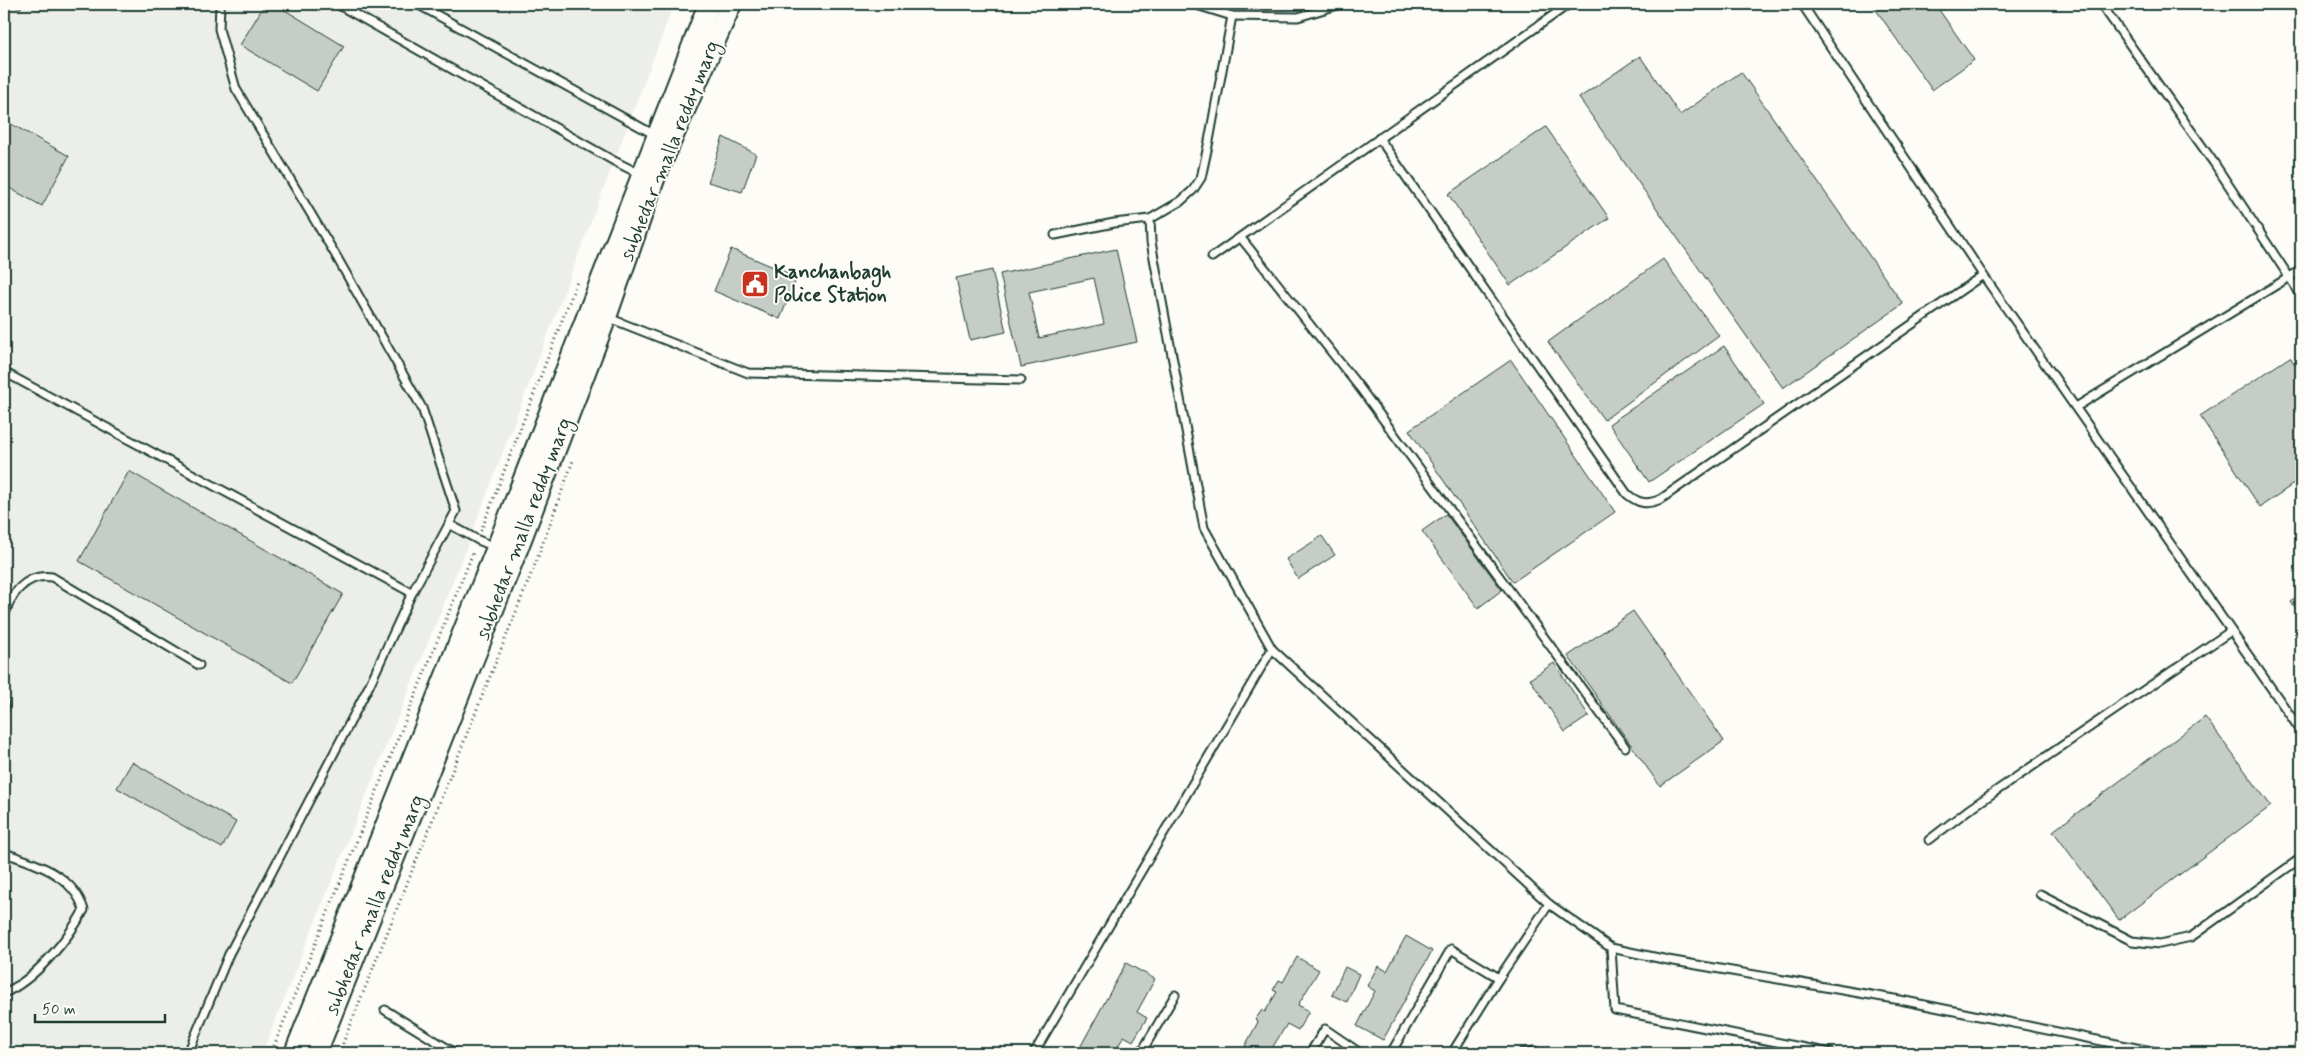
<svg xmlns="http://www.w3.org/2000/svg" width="2305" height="1057" font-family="Mynerve,sans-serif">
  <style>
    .built { fill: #eceee9 }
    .building { fill: #c6cdc7; stroke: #1f3d34; fill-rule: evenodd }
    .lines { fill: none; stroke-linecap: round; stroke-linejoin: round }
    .lane-casing { stroke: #1f3d34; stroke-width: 11 }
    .secondary-casing { stroke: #1f3d34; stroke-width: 24 }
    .path { stroke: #1f3d34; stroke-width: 3; stroke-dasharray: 1 4; stroke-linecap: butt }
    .lane { stroke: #fdfcf7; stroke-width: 7 }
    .secondary { stroke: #fdfcf7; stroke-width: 20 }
    .labels { text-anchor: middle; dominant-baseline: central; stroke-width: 4; stroke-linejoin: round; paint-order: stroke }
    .street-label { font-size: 20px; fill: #1f3d34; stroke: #fdfcf7 }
    .poi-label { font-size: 20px; font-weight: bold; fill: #1f3d34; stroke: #fdfcf7; text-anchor: start }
  </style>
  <rect width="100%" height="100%" fill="#fdfcf7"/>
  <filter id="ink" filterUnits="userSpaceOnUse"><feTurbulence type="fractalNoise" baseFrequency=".02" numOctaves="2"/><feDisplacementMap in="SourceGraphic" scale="10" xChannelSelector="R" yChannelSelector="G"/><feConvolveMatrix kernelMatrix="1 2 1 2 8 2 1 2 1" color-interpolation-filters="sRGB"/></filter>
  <g filter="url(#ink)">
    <!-- built -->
    <path class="built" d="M4,4h670l-205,537 -207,512h-258z"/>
    <!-- building -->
    <g class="building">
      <path d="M11,4h12l-3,5z"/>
      <path d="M265,4h10l69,42 -27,45 -77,-46z"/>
      <path d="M1872,4h63l39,56 -42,30z"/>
      <path d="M1640,56l40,59 61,-43 162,232 -120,84 -204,-290z"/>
      <path d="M4,120l65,36 -27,50 -38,-21z"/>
      <path d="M1546,127l63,91 -99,67 -62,-91z"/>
      <path d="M723,137l33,17 -14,38 -34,-10z"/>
      <path d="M731,249l66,28 -17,42 -66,-28z"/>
      <path d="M1116,249l21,93 -116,25 -21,-93zM1094,278l10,46 -65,14 -10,-46z"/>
      <path d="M1663,259l56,77 -115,84 -56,-78z"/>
      <path d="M992,270l14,62 -36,8 -14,-62z"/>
      <path d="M1724,346l40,58 -115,78 -40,-58z"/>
      <path d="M2290,357l11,17v105l-41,28 -60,-91z"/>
      <path d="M1511,360l104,152 -102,70 -104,-152z"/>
      <path d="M129,471l214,123 -51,89 -213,-122z"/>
      <path d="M1446,514l56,76 -24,18 -56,-77z"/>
      <path d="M1322,536l13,19 -37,24 -12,-20z"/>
      <path d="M2301,595v22l-10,-15z"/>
      <path d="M1633,611l91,130 -64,45 -92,-130z"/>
      <path d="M1554,663l35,53 -24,16 -35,-53z"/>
      <path d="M2205,717l66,89 -152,114 -66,-89z"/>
      <path d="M132,762l104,60 -14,26 -105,-60z"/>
      <path d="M1406,936l26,15 -49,89 -26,-14 18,-35 -8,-5 11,-20 9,5z"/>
      <path d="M1297,957l22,13 -21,35 11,6 -11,19 -11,-6 -18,29h-12l-12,-7 13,-24 -3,-2 7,-10 3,2 12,-20 -4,-2 6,-10 4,2z"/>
      <path d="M1126,963l29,16 -18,33 10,6 -14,23 -9,-5 -10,17h-37z"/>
      <path d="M1345,967l14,7 -12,28 -15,-7z"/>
      <path d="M1756,1051l21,2h-21z"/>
    </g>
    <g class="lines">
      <!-- lane casing -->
      <g class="lane-casing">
        <g id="lane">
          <path d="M337,4l277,157 26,13"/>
          <path d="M417,4l238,131"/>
          <path d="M1193,4l39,12 66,1 43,-13"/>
          <path d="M1802,4l181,271 318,456"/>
          <path d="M2101,4l113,159 87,132"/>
          <path d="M1379,138l248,356c12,10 20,11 34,5l322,-224"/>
          <path d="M1150,219l1,23 53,286 68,121"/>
          <path d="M1055,235l59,-12 36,-4 31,-18 12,-11 8,-12 8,-37 23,-125"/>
          <path d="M1241,238l119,150 265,359"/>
          <path d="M1212,257l357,-253"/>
          <path d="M609,318l139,55 273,7"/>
          <path d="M4,372l408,221"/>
          <path d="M2076,407l225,-137"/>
          <path d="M449,524l29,16 17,7"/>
          <path d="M4,618c5,-23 22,-45 48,-41l147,88"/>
          <path d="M4,703v8"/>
          <path d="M1929,840l39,-30 263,-179"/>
          <path d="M4,853c32,10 69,22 80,57 -16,29 -49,70 -80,83"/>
          <path d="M2040,894l92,47 28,3 31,-7 110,-79"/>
          <path d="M1611,948l57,12 232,40 261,53"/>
          <path d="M385,1010l70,43"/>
          <path d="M188,1053l41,-99 140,-268 43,-93 44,-82 -34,-103 -87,-154 -99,-165 -17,-60 1,-25"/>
          <path d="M1034,1053l238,-404 277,255 62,44 4,62 216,43"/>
          <path d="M1141,1053l34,-58"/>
          <path d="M1310,1053l15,-24 35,24"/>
          <path d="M1391,1053l60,-104 48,29"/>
          <path d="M1452,1053l47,-75 50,-74"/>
          <path d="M1522,1053l13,-2 3,2"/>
        </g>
      </g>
      <!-- secondary casing -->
      <g class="secondary-casing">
        <g id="secondary">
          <path d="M295,1053l202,-505 212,-544"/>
          <path d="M316,1053l200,-501 90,-235 48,-138 77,-175"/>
        </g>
      </g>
      <!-- path -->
      <g class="path">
        <path d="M481,531l97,-252"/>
        <path d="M274,1046l200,-496"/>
        <path d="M339,1053l197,-491 38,-104"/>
      </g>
      <!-- lane -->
      <use href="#lane" class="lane"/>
      <!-- secondary -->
      <use href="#secondary" class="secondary"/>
    </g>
  </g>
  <!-- icons -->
  <defs>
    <g id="civic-square" transform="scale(1.4375)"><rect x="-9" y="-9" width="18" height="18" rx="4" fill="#c8321e" stroke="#fdfcf7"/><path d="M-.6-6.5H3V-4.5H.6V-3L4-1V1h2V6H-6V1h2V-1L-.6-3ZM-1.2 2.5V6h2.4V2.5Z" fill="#fff"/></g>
  </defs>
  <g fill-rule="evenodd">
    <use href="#civic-square" x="755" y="284"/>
  </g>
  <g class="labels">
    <!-- street labels -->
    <g class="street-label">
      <text transform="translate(670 151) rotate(-68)">subhedar malla reddy marg</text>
      <text transform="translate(524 529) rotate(-69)">subhedar malla reddy marg</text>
      <text transform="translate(375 905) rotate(-68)">subhedar malla reddy marg</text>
    </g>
    <!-- poi labels -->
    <g class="poi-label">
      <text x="774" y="272">Kanchanbagh<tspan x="774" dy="23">Police Station</tspan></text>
    </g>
  </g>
  <!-- margin -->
  <rect width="2305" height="1057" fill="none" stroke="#fdfcf7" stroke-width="20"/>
  <rect x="10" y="10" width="2285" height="1037" fill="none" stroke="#1f3d34" stroke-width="2" filter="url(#ink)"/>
  <!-- scale -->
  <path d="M35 1014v8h130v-8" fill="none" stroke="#1f3d34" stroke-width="2.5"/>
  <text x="42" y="1014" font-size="15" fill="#1f3d34" stroke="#fdfcf7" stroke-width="4" paint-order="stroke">50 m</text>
</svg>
